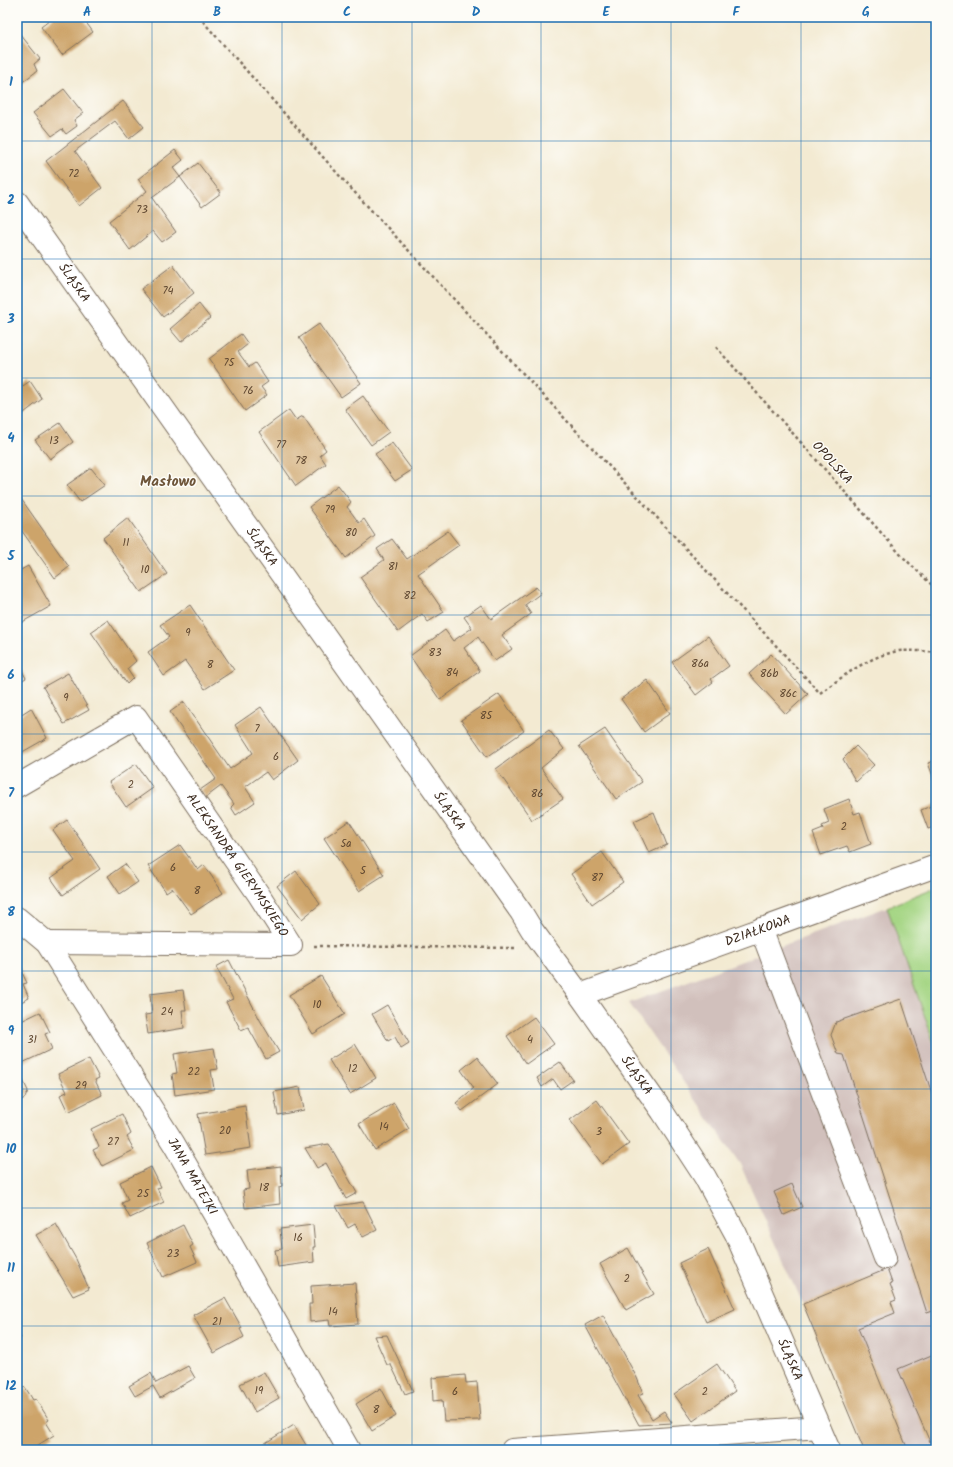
<svg xmlns="http://www.w3.org/2000/svg" width="953" height="1467" font-family="Kalam,sans-serif">
  <style>
    .industrial { fill: #d1c0bc }
    .green { fill: #a6d685; stroke: #708052 }
    .building { fill: #cda46b }
    .lines { fill: none; stroke-linecap: round; stroke-linejoin: round }
    .minor-casing { stroke: #7b6d5d; stroke-width: 24 }
    .path { stroke: #7b6d5d; stroke-width: 2.5; stroke-dasharray: 3 3; stroke-linecap: butt }
    .minor { stroke: #fff; stroke-width: 22 }
    .grid { fill: none; stroke: #1f6fb2; stroke-width: 1; stroke-opacity: 0.55 }
    .labels { text-anchor: middle; dominant-baseline: central; stroke-width: 3; stroke-linejoin: round; paint-order: stroke }
    .number-label { font-size: 11px; fill: #604831 }
    .street-label { font-size: 13px; fill: #3b2a1e; stroke: #fdfcf7 }
    .quarter-label { font-size: 15px; font-weight: bold; fill: #6e5539; stroke: #fdfcf7 }
    .neatline { fill: none; stroke: #1f6fb2; stroke-width: 1.5 }
    .grid-label { font-size: 13px; text-anchor: middle; font-weight: bold; fill: #1f6fb2 }
  </style>
  <rect width="100%" height="100%" fill="#fdfcf7"/>
  <filter id="ink" filterUnits="userSpaceOnUse"><feTurbulence type="fractalNoise" baseFrequency=".025" numOctaves="2"/><feDisplacementMap in="SourceGraphic" scale="8" xChannelSelector="R" yChannelSelector="G"/><feConvolveMatrix kernelMatrix="1 2 1 2 8 2 1 2 1" color-interpolation-filters="sRGB"/></filter>
  <filter id="wash" filterUnits="userSpaceOnUse"><feTurbulence type="fractalNoise" baseFrequency=".012" numOctaves="4" result="noise"/><feDisplacementMap in="SourceGraphic" scale="16" xChannelSelector="R" yChannelSelector="G"/><feGaussianBlur stdDeviation="0.9" result="paint"/><feColorMatrix in="noise" values="0 0 0 0 0 0 0 0 0 0 0 0 0 0 0 0 0 1.4 0 .05"/><feComposite in="paint" operator="in"/></filter>
  <g filter="url(#wash)">
    <rect width="100%" height="100%" fill="#f3ead2"/>
    <!-- industrial -->
    <path class="industrial" d="M887,907l49,144v399h-72l-61,-146 -63,-140 -111,-161z"/>
    <!-- green -->
    <path class="green" d="M936,887v162l-49,-142z"/>
    <g id="blocks">
      <!-- building -->
      <g class="building">
        <path d="M54,17h28l11,15 -31,23 -21,-28z"/>
        <path d="M20,34l20,25 -6,5 3,7 -20,15v-50z"/>
        <path d="M64,89l19,24 -9,7 3,6 -11,8 -4,-5 -10,7 -19,-23z"/>
        <path d="M123,101l21,26 -15,12 -14,-18 -40,30 27,37 -23,18 -33,-45z"/>
        <path d="M175,150l8,10 -10,8 7,9 -28,21 24,34 -14,10 -9,-11 -23,19 -21,-29 38,-30 -9,-12z"/>
        <path d="M198,163l23,30 -19,14 -22,-30z"/>
        <path d="M173,265l21,28 -31,24 -22,-28z"/>
        <path d="M199,304l11,14 -29,24 -11,-13z"/>
        <path d="M319,324l42,59 -20,14 -42,-59z"/>
        <path d="M241,334l7,10 -10,8 11,15 6,-4 13,19 -7,5 6,8 -22,16 -36,-52z"/>
        <path d="M30,381l12,18 -22,17 -3,-4v-22z"/>
        <path d="M363,396l26,36 -18,13 -26,-36z"/>
        <path d="M289,410l7,10 7,-4 23,34 -6,5 6,9 -30,22 -37,-54z"/>
        <path d="M60,423l13,19 -23,17 -15,-19z"/>
        <path d="M392,443l20,27 -17,11 -20,-27z"/>
        <path d="M91,468l14,17 -25,17 -13,-17z"/>
        <path d="M338,485l13,17 -4,5 4,5 8,11 5,-4 11,17 -29,22 -37,-51z"/>
        <path d="M17,493l52,74 -14,11 -38,-54z"/>
        <path d="M128,518l39,56 -26,18 -38,-54z"/>
        <path d="M448,531l11,14 -41,29 26,38 -16,10 -6,-8 -24,18 -38,-55 24,-17 -7,-11 15,-10 15,20z"/>
        <path d="M28,566l23,40 -34,19v-53z"/>
        <path d="M536,587l5,6 -16,12 6,9 -29,21 10,14 -17,12 -17,-24 -14,11 16,23 -40,29 -30,-44 35,-26 8,11 19,-13 -8,-11 17,-12 10,14z"/>
        <path d="M190,605l44,65 -29,19 -20,-28 -21,15 -16,-24 21,-15 -9,-12z"/>
        <path d="M108,620l28,41 -9,8 6,9 -6,6 -36,-52z"/>
        <path d="M708,636l21,30 -18,13 2,3 -17,13 -24,-33z"/>
        <path d="M771,654l37,40 -22,20 -37,-40z"/>
        <path d="M17,662l9,16 -9,5z"/>
        <path d="M68,673l21,37 -25,14 -21,-37z"/>
        <path d="M647,680l23,33 -26,19 -23,-33z"/>
        <path d="M499,694l25,37 -37,26 -26,-37z"/>
        <path d="M184,702l46,67 23,-16 -18,-28 26,-18 37,53 -26,20 -6,-8 -21,15 10,15 -19,13 -5,-8 3,-3 -13,-18 -16,12 -5,-8 16,-11 -46,-67z"/>
        <path d="M31,708l16,30 -30,17v-38z"/>
        <path d="M605,729l37,53 -26,17 -37,-53z"/>
        <path d="M549,730l15,19 -23,19 22,31 -31,21 -36,-51z"/>
        <path d="M856,746l18,19 -18,17 -13,-23z"/>
        <path d="M936,760v24l-8,-21z"/>
        <path d="M136,764l17,24 -27,19 -17,-25z"/>
        <path d="M849,799l5,15 6,-2 11,32 -21,8 -3,-6 -26,9 -8,-22 10,-4 -1,-3 7,-3 -5,-14z"/>
        <path d="M936,804v22l-8,3 -7,-19z"/>
        <path d="M654,812l13,33 -18,8 -15,-32z"/>
        <path d="M67,820l33,49 -37,26 -12,-17 24,-17 -22,-31z"/>
        <path d="M349,821l35,54 -25,16 -35,-53z"/>
        <path d="M180,845l18,25 6,-5 19,28 -32,21 -19,-26 -6,4 -18,-26z"/>
        <path d="M602,852l21,30 -31,22 -21,-30z"/>
        <path d="M125,864l13,18 -18,12 -12,-18z"/>
        <path d="M296,871l24,33 -18,15 -25,-33z"/>
        <path d="M229,960l31,60 19,32 -13,7 -18,-32 -7,3 -15,-28 7,-3 -17,-32z"/>
        <path d="M17,962l10,21 -4,1 6,14 -12,6z"/>
        <path d="M321,976l24,38 -32,20 -24,-39z"/>
        <path d="M183,990l3,20h-4l2,18 -36,6 -3,-19 7,-1 -2,-20z"/>
        <path d="M901,999l35,107v204l-9,3 -83,-258 -6,-1 -7,-19 5,-13z"/>
        <path d="M387,1005l22,38 -8,5 -6,-11 -7,4 -16,-27z"/>
        <path d="M40,1012l10,20 -5,2 7,15 -34,16 -1,-3v-39z"/>
        <path d="M534,1017l20,27 -28,20 -19,-28z"/>
        <path d="M355,1044l21,34 -26,16 -21,-34z"/>
        <path d="M214,1048l4,21 -7,1 3,19 -39,6 -3,-21 5,-1 -3,-19z"/>
        <path d="M477,1057l21,27 -36,27 -6,-8 18,-15 -13,-18z"/>
        <path d="M89,1059l10,19 -4,2 7,15 -34,17 -8,-17 7,-3 -9,-18z"/>
        <path d="M560,1062l13,18 -13,9 -7,-10 -11,8 -5,-9z"/>
        <path d="M21,1076l7,15 -3,7 -8,4v-24z"/>
        <path d="M300,1087l4,23 -26,5 -4,-23z"/>
        <path d="M597,1100l32,44 -27,20 -32,-44z"/>
        <path d="M394,1103l15,26 -34,21 -16,-26z"/>
        <path d="M245,1106l6,42 -46,7 -7,-41z"/>
        <path d="M122,1114l9,20 -4,3 7,13 -32,16 -9,-16 6,-3 -8,-18z"/>
        <path d="M329,1144l28,49 -11,6 -20,-36 -9,5 -12,-20z"/>
        <path d="M281,1166l1,20 -3,1 1,17 -35,4 -2,-18 6,-1 -2,-19z"/>
        <path d="M151,1167l10,20 -4,1 7,14 -34,16 -8,-15 6,-3 -8,-18z"/>
        <path d="M792,1184l10,23 -18,8 -10,-23z"/>
        <path d="M363,1202l14,28 -14,7 -8,-13 -7,4 -12,-22z"/>
        <path d="M56,1224l20,35 13,30 -16,7 -37,-61z"/>
        <path d="M183,1225l10,20 -3,2 7,15 -34,15 -16,-34z"/>
        <path d="M313,1225l2,22h-2l1,15 -36,5 -3,-17 7,-1 -2,-20z"/>
        <path d="M628,1248l26,46 -28,16 -26,-46z"/>
        <path d="M708,1249l27,60 -29,13 -27,-59z"/>
        <path d="M887,1269l5,14 -2,1 6,16 -5,2 4,11 -37,15 50,122h-44l-61,-146z"/>
        <path d="M355,1283l3,41 -28,2 -1,-6 -19,2 -1,-18h3l-1,-18z"/>
        <path d="M225,1298l17,30 -2,1 4,8 -30,16 -21,-38z"/>
        <path d="M603,1315l34,63 6,15 -5,2 14,24 12,-8 8,12 -33,2 -54,-100z"/>
        <path d="M17,1331l4,7 -4,3z"/>
        <path d="M387,1335l26,56 -8,3 -14,-29h-4l-13,-29z"/>
        <path d="M934,1354l2,4v81l-6,3 -32,-73z"/>
        <path d="M717,1364l18,27 -42,30 -19,-27z"/>
        <path d="M188,1366l7,12 -35,20 -7,-12 -18,10 -6,-10 22,-13 5,10z"/>
        <path d="M264,1372l15,26 -24,14 -15,-28z"/>
        <path d="M465,1375l1,8 11,-1 3,38 -36,1 -2,-21 -9,1 -1,-23z"/>
        <path d="M25,1387l8,13 3,-1 13,21 -3,2 8,13 -24,15h-10l-3,-4v-55z"/>
        <path d="M381,1388l15,28 -24,15 -16,-27z"/>
        <path d="M294,1425l15,25h-44l-3,-5z"/>
      </g>
    </g>
  </g>
  <g filter="url(#ink)">
    <use href="#blocks" fill-opacity="0" stroke="#7b6d5d" stroke-width="1"/>
    <g class="lines">
      <!-- minor casing -->
      <g class="minor-casing">
        <g id="minor">
          <path id="s1" d="M17,202l504,710 11,18 48,65 82,116 43,66 31,57 93,216"/>
          <path id="s2" d="M17,786l119,-69 123,178 32,50 -244,-2"/>
          <path id="s3" d="M17,918l30,25 127,201 175,306"/>
          <path d="M761,929l124,329"/>
          <path id="s4" d="M580,995l356,-129"/>
          <path d="M512,1450l307,-23"/>
        </g>
      </g>
      <!-- path -->
      <g class="path">
        <path d="M199,17l146,165 475,511c24,-17 48,-37 79,-42 12,-1 25,1 37,0"/>
        <path d="M716,347l185,208 35,34"/>
        <path d="M314,946l203,2"/>
      </g>
      <!-- minor -->
      <use href="#minor" class="minor"/>
    </g>
  </g>
  <!-- grid -->
  <path class="grid" d="M152,17v1433M282,17v1433M412,17v1433M541,17v1433M671,17v1433M801,17v1433M17,141h919M17,259h919M17,378h919M17,496h919M17,615h919M17,734h919M17,852h919M17,971h919M17,1089h919M17,1208h919M17,1326h919"/>
  <g class="labels">
    <!-- number labels -->
    <g class="number-label">
      <text x="74" y="174">72</text>
      <text x="142" y="210">73</text>
      <text x="168" y="291">74</text>
      <text x="229" y="363">75</text>
      <text x="248" y="391">76</text>
      <text x="54" y="441">13</text>
      <text x="281" y="445">77</text>
      <text x="301" y="461">78</text>
      <text x="330" y="510">79</text>
      <text x="351" y="533">80</text>
      <text x="126" y="543">11</text>
      <text x="393" y="567">81</text>
      <text x="145" y="570">10</text>
      <text x="410" y="596">82</text>
      <text x="188" y="633">9</text>
      <text x="435" y="653">83</text>
      <text x="700" y="664">86a</text>
      <text x="210" y="665">8</text>
      <text x="452" y="673">84</text>
      <text x="769" y="674">86b</text>
      <text x="788" y="694">86c</text>
      <text x="66" y="698">9</text>
      <text x="486" y="716">85</text>
      <text x="257" y="729">7</text>
      <text x="276" y="757">6</text>
      <text x="131" y="785">2</text>
      <text x="537" y="794">86</text>
      <text x="844" y="827">2</text>
      <text x="346" y="844">5a</text>
      <text x="173" y="868">6</text>
      <text x="363" y="871">5</text>
      <text x="597" y="878">87</text>
      <text x="197" y="891">8</text>
      <text x="317" y="1005">10</text>
      <text x="167" y="1012">24</text>
      <text x="32" y="1040">31</text>
      <text x="530" y="1040">4</text>
      <text x="353" y="1069">12</text>
      <text x="194" y="1072">22</text>
      <text x="81" y="1086">29</text>
      <text x="384" y="1127">14</text>
      <text x="225" y="1131">20</text>
      <text x="599" y="1132">3</text>
      <text x="113" y="1142">27</text>
      <text x="264" y="1188">18</text>
      <text x="143" y="1194">25</text>
      <text x="298" y="1238">16</text>
      <text x="173" y="1254">23</text>
      <text x="627" y="1279">2</text>
      <text x="333" y="1312">14</text>
      <text x="217" y="1322">21</text>
      <text x="259" y="1391">19</text>
      <text x="455" y="1392">6</text>
      <text x="705" y="1392">2</text>
      <text x="376" y="1410">8</text>
    </g>
    <!-- street labels -->
    <g class="street-label">
      <text stroke="none"><textPath href="#s1" startOffset="99">ŚLĄSKA</textPath></text>
      <text transform="translate(832 463) rotate(48)">OPOLSKA</text>
      <text stroke="none"><textPath href="#s1" startOffset="423">ŚLĄSKA</textPath></text>
      <text stroke="none"><textPath href="#s1" startOffset="747">ŚLĄSKA</textPath></text>
      <text stroke="none"><textPath href="#s2" startOffset="317">ALEKSANDRA GIERYMSKIEGO</textPath></text>
      <text stroke="none"><textPath href="#s4" startOffset="189">DZIAŁKOWA</textPath></text>
      <text stroke="none"><textPath href="#s1" startOffset="1071">ŚLĄSKA</textPath></text>
      <text stroke="none"><textPath href="#s3" startOffset="314">JANA MATEJKI</textPath></text>
      <text stroke="none"><textPath href="#s1" startOffset="1395">ŚLĄSKA</textPath></text>
    </g>
    <!-- quarter labels -->
    <g class="quarter-label">
      <text x="168" y="482">Masłowo</text>
    </g>
  </g>
  <!-- margin -->
  <rect width="953" height="1467" fill="none" stroke="#fdfcf7" stroke-width="44"/>
  <rect x="22" y="22" width="909" height="1423" class="neatline"/>
  <g class="grid-label">
    <text x="87" y="16">A</text>
    <text x="217" y="16">B</text>
    <text x="347" y="16">C</text>
    <text x="476" y="16">D</text>
    <text x="606" y="16">E</text>
    <text x="736" y="16">F</text>
    <text x="866" y="16">G</text>
    <text x="11" y="86">1</text>
    <text x="11" y="204">2</text>
    <text x="11" y="323">3</text>
    <text x="11" y="442">4</text>
    <text x="11" y="560">5</text>
    <text x="11" y="679">6</text>
    <text x="11" y="797">7</text>
    <text x="11" y="916">8</text>
    <text x="11" y="1035">9</text>
    <text x="11" y="1153">10</text>
    <text x="11" y="1272">11</text>
    <text x="11" y="1390">12</text>
  </g>
</svg>
